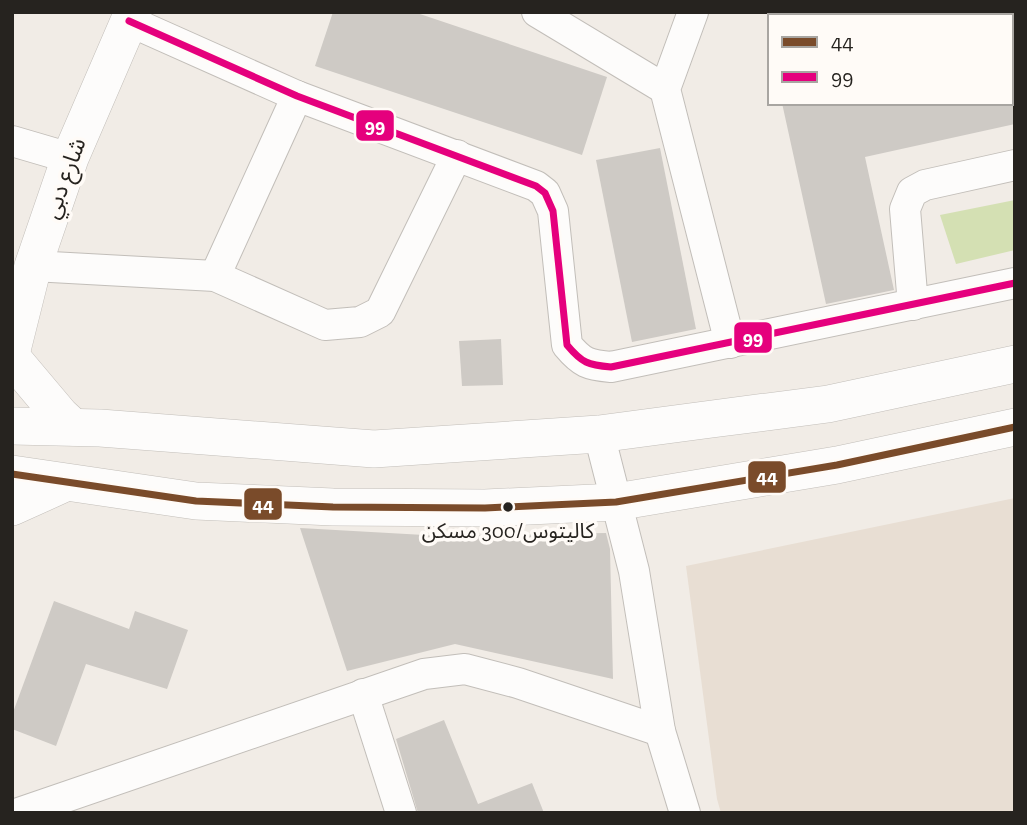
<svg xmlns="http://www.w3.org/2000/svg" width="1027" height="825" font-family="'Zilla Slab','Noto Sans Arabic',serif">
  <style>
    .built { fill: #e8ded3 }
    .green { fill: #d4e0b3 }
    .building { fill: #cecac5 }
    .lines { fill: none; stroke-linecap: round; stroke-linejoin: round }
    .minor-casing { stroke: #c2beb9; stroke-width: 32 }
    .major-casing { stroke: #c2beb9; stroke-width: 38 }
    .minor { stroke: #fdfcfb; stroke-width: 30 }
    .major { stroke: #fdfcfb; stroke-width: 37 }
    .bus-1-casing { stroke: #fffbf7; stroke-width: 12 }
    .bus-2-casing { stroke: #fffbf7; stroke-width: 12 }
    .bus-1 { stroke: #7a4b2a; stroke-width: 7 }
    .bus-2 { stroke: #e5007d; stroke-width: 7 }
    .bus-dot { fill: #26231f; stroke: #fffbf7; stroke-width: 2.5 }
    .labels { text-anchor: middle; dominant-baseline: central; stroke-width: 7; stroke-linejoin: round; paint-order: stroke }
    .bus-label { font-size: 21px; fill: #26231f; stroke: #fffbf7 }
    .street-label { font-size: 23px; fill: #26231f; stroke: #fffbf7 }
    .line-badge { stroke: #fffbf7; stroke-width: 2.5 }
    .badge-label { font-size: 19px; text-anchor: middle; font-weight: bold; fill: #fff }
  </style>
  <rect width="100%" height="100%" fill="#f1ece6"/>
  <!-- built -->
  <path class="built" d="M1015,498v315h-294l-4,-14 -31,-233z"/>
  <!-- green -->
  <path class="green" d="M1015,200v50l-59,14 -16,-49z"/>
  <!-- building -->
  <g class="building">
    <path d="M333,12h81l193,65 -25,78 -267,-89z"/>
    <path d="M782,103h233v21l-150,33 29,133 -68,14z"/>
    <path d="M660,148l36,181 -64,13 -36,-182z"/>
    <path d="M501,339l2,46 -41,1 -3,-45z"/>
    <path d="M300,528l142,8 164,-3 4,16 3,130 -158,-35 -108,27z"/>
    <path d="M54,601l75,28 6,-18 53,19 -21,59 -81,-25 -30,82 -44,-17v-14z"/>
    <path d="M444,720l34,84 54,-21 12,30h-126l-22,-74z"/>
  </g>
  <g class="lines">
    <!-- minor casing -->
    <g class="minor-casing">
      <g id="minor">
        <path d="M537,12l128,77"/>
        <path d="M693,12l-28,77 65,254"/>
        <path d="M129,21l168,75 239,90 9,7 8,18 14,134c15,18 21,20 44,22l404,-84"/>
        <path d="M12,141l58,17"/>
        <path d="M33,266l182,10 110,49 35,-3 20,-10 77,-157"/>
        <path d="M215,276l82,-180"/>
        <path d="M913,305l-8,-96 7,-17 13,-7 90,-20"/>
        <path d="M599,434l35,137 26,160 25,82"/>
        <path d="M363,694l38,119"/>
        <path d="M19,813l405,-139 41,-5 53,14 142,48"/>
      </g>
    </g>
    <!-- major casing -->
    <g class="major-casing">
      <g id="major">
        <path d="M12,350l21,-84 37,-108 63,-146"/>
        <path d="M12,358l48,57 13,12"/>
        <path d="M12,426l88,2 274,21 225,-15 113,-15 116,-15 187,-40"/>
        <path d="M12,474l184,27 137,6 152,1 131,-6 221,-37 178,-38"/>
        <path d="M12,507l53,-24"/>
      </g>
    </g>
    <!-- minor -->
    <use href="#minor" class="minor"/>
    <!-- major -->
    <use href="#major" class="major"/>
    <!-- bus-1 casing -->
    <g class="bus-1-casing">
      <path id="bus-1" d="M12,474l184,27 137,6 152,1 131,-6 221,-37 178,-38"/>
    </g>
    <!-- bus-2 casing -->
    <g class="bus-2-casing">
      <path id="bus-2" d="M129,21l168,75 239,90 9,7 8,18 14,134c15,18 21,20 44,22l404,-84"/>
    </g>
    <!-- bus-1 -->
    <use href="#bus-1" class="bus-1"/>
    <!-- bus-2 -->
    <use href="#bus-2" class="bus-2"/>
  </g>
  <!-- markers -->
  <circle class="bus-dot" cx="508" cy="507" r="6"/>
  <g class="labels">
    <!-- bus labels -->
    <g class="bus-label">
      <text x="508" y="530">كاليتوس/300 مسكن</text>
    </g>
    <!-- street labels -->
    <g class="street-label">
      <text transform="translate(64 178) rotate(-70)">شارع دبي</text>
    </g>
  </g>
  <g class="line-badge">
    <rect x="355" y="109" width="40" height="33" rx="7" fill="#e5007d"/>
    <rect x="733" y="321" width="40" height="33" rx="7" fill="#e5007d"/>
    <rect x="747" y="460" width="40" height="34" rx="7" fill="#7a4b2a"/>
    <rect x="243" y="487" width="40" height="34" rx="7" fill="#7a4b2a"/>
  </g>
  <g class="badge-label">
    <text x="375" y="132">99</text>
    <text x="753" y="344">99</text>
    <text x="767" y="483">44</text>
    <text x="263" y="511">44</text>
  </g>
  <!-- border -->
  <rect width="1027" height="825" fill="none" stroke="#26231f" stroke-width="28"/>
  <!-- legend -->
  <rect x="768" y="14" width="245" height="91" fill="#fffbf7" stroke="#a8a5a1" stroke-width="2"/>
  <rect x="782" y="37" width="35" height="10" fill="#7a4b2a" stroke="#a8a5a1" stroke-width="2"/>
  <text x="831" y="49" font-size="21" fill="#26231f">44</text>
  <rect x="782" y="72" width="35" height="10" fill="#e5007d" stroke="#a8a5a1" stroke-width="2"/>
  <text x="831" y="84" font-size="21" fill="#26231f">99</text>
</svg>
